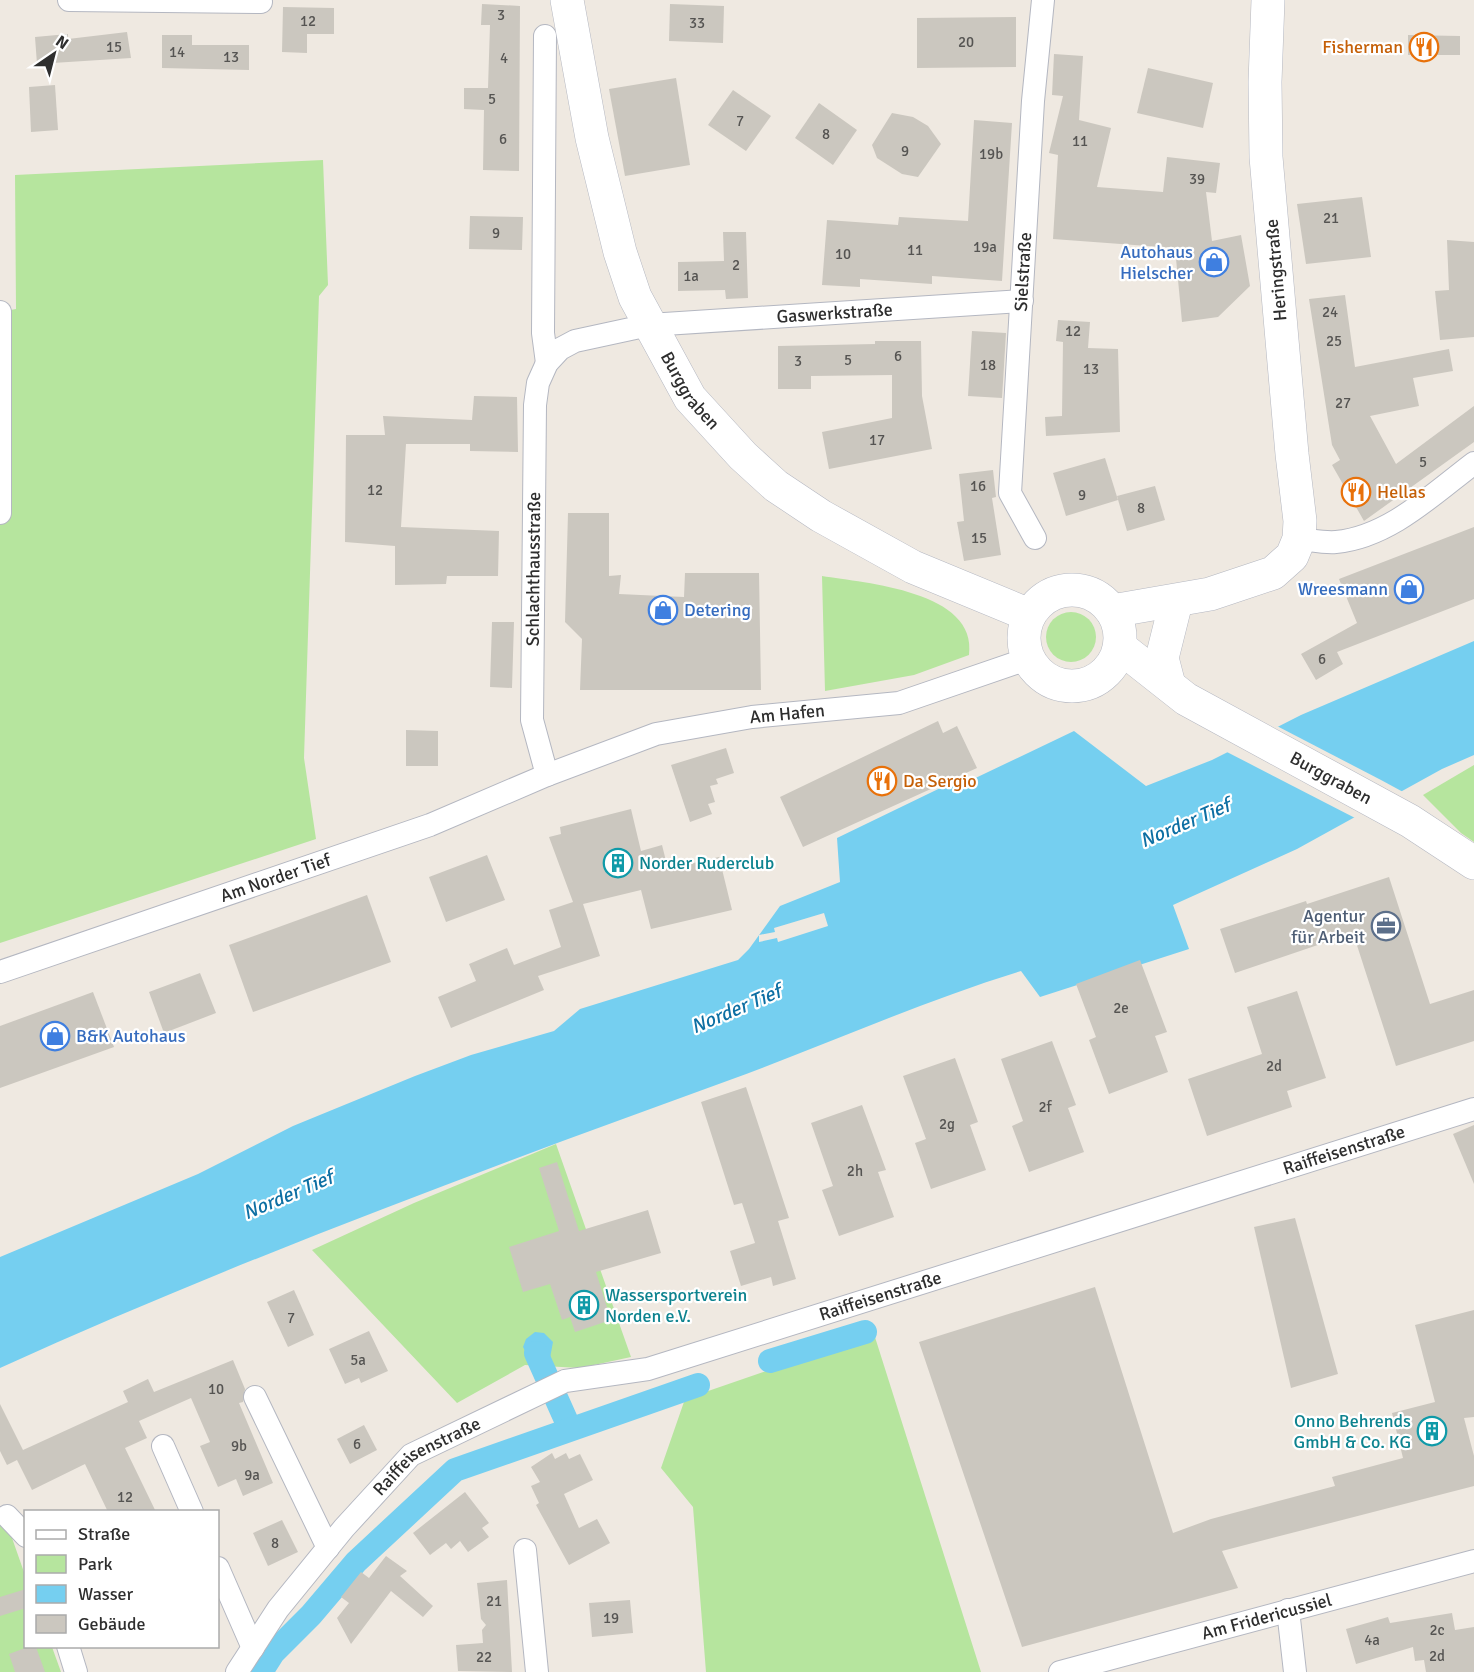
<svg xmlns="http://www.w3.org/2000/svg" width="1474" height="1672" font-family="Signika,sans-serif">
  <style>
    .green { fill: #b6e59e }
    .water { fill: #75cff0 }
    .pier { fill: #efe9e1 }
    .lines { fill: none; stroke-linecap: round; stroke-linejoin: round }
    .canal { stroke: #75cff0; stroke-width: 24 }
    .building { fill: #cbc7bf }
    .street-casing { stroke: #b4b7c1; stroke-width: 24 }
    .secondary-casing { stroke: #b4b7c1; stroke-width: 34 }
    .street { stroke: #fff; stroke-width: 22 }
    .secondary { stroke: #fff; stroke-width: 33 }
    .labels { text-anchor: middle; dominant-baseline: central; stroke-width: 4.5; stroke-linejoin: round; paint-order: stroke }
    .number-label { font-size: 15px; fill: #555452 }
    .food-label { font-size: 18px; fill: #c56008; stroke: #fff; text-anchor: start }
    .shop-label { font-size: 18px; fill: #366cbe; stroke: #fff; text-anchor: end }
    .street-label { font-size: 18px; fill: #2e2e2e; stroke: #fff }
    .culture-label { font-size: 18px; fill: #0d838f; stroke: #fff; text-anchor: start }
    .service-label { font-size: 18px; fill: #4e5e75; stroke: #fff; text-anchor: end }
    .water-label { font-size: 20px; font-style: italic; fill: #0d6fa3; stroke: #fff }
  </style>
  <rect width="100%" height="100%" fill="#efe9e1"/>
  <!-- green -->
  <g class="green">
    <path d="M323,160l5,125 -9,11 -15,462 12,81 -316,104v-631l16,-3 -1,-134z"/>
    <path d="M822,576c43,7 156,15 147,79l-55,20 -89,16z"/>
    <circle cx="1071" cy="637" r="25"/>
    <path d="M1474,765v77l-13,-9 -38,-38z"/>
    <path d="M556,1144l75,213 -51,11 -55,-3 -68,38 -145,-153 102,-47z"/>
    <path d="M874,1334l107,338h-275l-13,-165 -32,-39 24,-69z"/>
    <path d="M0,1517l12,21 13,37 1,71 26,1 9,25h-61z"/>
  </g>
  <!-- water -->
  <g class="water">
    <path d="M1474,641v114l-32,14 -145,80 -124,56 16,44 -149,48 -19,-26c-101,31 -195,74 -294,110 -245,89 -489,179 -727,287v-111l198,-83 95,-48 122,-50 56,-21 83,-24 26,-22 158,-49 11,-11 31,-43 60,-24 -3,-44 124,-60 4,5 109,-52 72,55 66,-26 89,-45z"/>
    <path d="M535,1332l9,1 9,9 -3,16 -10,9 -9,-5 -8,-15 3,-8z"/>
  </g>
  <!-- pier -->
  <g class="pier">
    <path d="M1275,725l106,55 24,13 -48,26 -132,-68z"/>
    <path d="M824,913l4,13 -50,16 -1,-4 -18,4v-7l16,-3 -1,-4z"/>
  </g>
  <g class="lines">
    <!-- canal -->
    <g class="canal">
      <path d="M536,1353l34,76"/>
      <path d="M770,1361l95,-29"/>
      <path d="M261,1672l12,-19 38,-38 45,-53 99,-92 243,-85"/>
    </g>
  </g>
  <!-- building -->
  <g class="building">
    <path d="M482,4l38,2 -1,165 -36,-1 1,-60 -20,-1v-21h24l2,-63h-9z"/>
    <path d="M670,4l54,2 -1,37 -54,-2z"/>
    <path d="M283,7l51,1v26h-27v19l-25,-1z"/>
    <path d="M1016,17v50l-99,1v-50z"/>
    <path d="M127,32l4,26 -94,6 -2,-27 33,-3v5z"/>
    <path d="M162,35h30v10h57v25l-87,-2z"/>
    <path d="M1408,35l52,1v19h-52z"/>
    <path d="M1054,54l29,2 -4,64 32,8 -14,59 66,5 4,-35 53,6 -4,30 -10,-1 6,49 29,-6 9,51 -32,31 -36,5 -7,-74 -122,-9 5,-84 -9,-2 14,-57 -11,-1z"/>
    <path d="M1148,68l65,15 -10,45 -66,-15z"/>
    <path d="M676,78l14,87 -65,11 -16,-87z"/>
    <path d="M55,85l3,45 -27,2 -2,-45z"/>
    <path d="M733,90l38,26 -25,35 -38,-26z"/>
    <path d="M819,103l38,27 -24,35 -38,-27z"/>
    <path d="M892,113l21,4 15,9 13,18 -23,33 -16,-3 -25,-16 -5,-13z"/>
    <path d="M974,120l38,3 -10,158 -70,-5v8l-72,-5v8l-38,-2 5,-65 71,5 1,-8 69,4z"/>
    <path d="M1362,197l9,60 -65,7 -9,-60z"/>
    <path d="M470,216l53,1 -1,33 -53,-1z"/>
    <path d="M723,232h23l2,66 -22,1 -1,-9 -47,1v-29l46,-1z"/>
    <path d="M1447,240l27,2v95l-34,3 -5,-49 14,-1z"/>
    <path d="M1345,295l10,72 94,-18 4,22 -40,7 6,28 -49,10 26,48 78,-58v36l-110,79 -32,-56 8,-5 -8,-15 -23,-146z"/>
    <path d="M1058,320l32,2 -2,26 30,1 2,83 -74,4 -1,-19 17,-1 1,-74 -7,-1z"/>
    <path d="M972,331l34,2 -4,65 -34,-2z"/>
    <path d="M875,341h46l1,55 10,53 -103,20 -7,-37 70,-14v-43l-81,1v13h-33v-43l97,-2z"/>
    <path d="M474,396l43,1 1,55 -48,-1v-7h-64l-5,83 98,4 -1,45h-51l-1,8 -51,1v-39l-50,-4 1,-107h39l-2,-19 89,4z"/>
    <path d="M1105,458l13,42 -52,16 -13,-43z"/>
    <path d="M993,470l3,27 -4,1 9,57 -37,6 -7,-39 7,-1 -5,-47z"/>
    <path d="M1155,486l10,34 -38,11 -10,-35z"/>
    <path d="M568,513h41v63l12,-1 -2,19 65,3 1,-24h74l2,117h-181l2,-51 -17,-17z"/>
    <path d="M1474,527v72l-137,53 6,12 -27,16 -15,-26 56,-31 -18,-44z"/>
    <path d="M492,622h22l-2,66 -22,-1z"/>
    <path d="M938,721l5,12 14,-7 20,42 -174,79 -23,-50z"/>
    <path d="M406,730l32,1v35h-32z"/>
    <path d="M726,748l8,25 -18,6 2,5 -8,2 5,16 -7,2 4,10 -22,8 -19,-57z"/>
    <path d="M631,809l10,42 21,-6 6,24 51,-12 13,53 -81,19 -10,-39 -58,14 17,52 -62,20 6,14 -93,38 -13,-31 38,-16 -7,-17 38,-16 7,17 47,-18 -12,-37 24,-8 -24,-65 12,-3 -1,-7z"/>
    <path d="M487,855l18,45 -59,22 -17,-45z"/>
    <path d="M1389,877l41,127 44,-14v51l-78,25 -43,-133 -118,40 -15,-44 86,-28 1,3z"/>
    <path d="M367,895l24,67 -138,50 -24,-67z"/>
    <path d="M1140,960l27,72 -12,4 13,36 -59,22 -20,-54 7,-3 -20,-53z"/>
    <path d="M200,973l16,40 -52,20 -15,-41z"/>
    <path d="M1297,991l29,87 -39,13 5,16 -85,29 -19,-57 74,-25 -15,-47z"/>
    <path d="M93,992l21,55 -114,41v-62z"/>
    <path d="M1052,1041l24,64 -8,3 16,44 -55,20 -17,-46 11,-5 -22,-62z"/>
    <path d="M955,1058l23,64 -8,3 16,45 -55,19 -16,-46 11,-4 -23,-63z"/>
    <path d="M746,1087l43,131 -11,3 18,58 -23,7 -2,-9 -30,9 -11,-35 25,-8 -13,-40 -8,2 -33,-103z"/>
    <path d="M862,1105l24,65 -8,2 16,45 -55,19 -17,-46 11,-4 -22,-63z"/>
    <path d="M1474,1125v59l-21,-50z"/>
    <path d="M557,1162l22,69 69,-21 13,43 -65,19 15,48 -36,12 -5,-15 -8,3 -12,-36 -27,8 -14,-45 50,-16 -20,-63z"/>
    <path d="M1295,1218l43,156 -47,14 -37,-161z"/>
    <path d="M1095,1287l78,246 38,-14 124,-33 -3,-9 71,-19 -11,-45 43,-11 -20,-77 59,-15v107l-10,1 10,38v30l-252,65 16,37 -216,59 -103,-305z"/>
    <path d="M294,1290l20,45 -26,12 -21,-45z"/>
    <path d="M369,1331l19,40 -27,12 -2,-5 -14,6 -16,-35z"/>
    <path d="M233,1360l12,29 -2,13 -4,1 34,80 -30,13 -7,-17 -18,8 -18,-41 10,-4 -19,-44 -52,23 8,17 -22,10 31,64h-48l-23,-48 -53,26 -15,-30 -10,5 -7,-14v-47l23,46 105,-48 -5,-11 25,-12 6,13z"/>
    <path d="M364,1425l13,25 -27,14 -13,-25z"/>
    <path d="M552,1453l3,6 11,-6 3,6 11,-5 13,26 -29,14 15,34 18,-9 13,24 -41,22 -33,-60 3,-2 -8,-17 9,-4 -9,-15z"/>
    <path d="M465,1492l24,31 -7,5 7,9 -21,15 -8,-11 -9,8 -5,-6 -16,12 -17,-22z"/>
    <path d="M282,1520l16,32 -30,14 -15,-33z"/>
    <path d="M386,1556l21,15 -7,5 33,30 -10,11 -32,-26 -40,53 -14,-26 12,-15 -8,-6 20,-25 8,6z"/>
    <path d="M507,1580l5,92 -54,-1 -2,-26 27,-2 -1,-13 4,-5 -5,-6 -4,-36z"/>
    <path d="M26,1589v19l-26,8v-19z"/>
    <path d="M630,1600l3,33 -41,4 -3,-34z"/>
    <path d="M1452,1613l3,17 19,-3v45h-48l-2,-12 -9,1 -2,-14 -57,17 -10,-35 42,-12 2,6z"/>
    <path d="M28,1647h8l9,25h-30l-6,-18z"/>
  </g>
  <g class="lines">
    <!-- street casing -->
    <g class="street-casing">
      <g id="street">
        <path d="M69,0l192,2"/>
        <path d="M545,36l-2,297 4,30"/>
        <path d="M0,312v201"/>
        <path id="s1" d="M1035,538l-25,-45 23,-392 10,-101"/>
        <path d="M1299,539c12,1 24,4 37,3 53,-5 97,-48 138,-79"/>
        <path id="s2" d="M547,775l-15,-55 3,-315 3,-22 9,-20 13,-14 15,-8 74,-16 373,-24"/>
        <path id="s3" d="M0,972l430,-147 117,-50 109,-41 96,-17 147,-14 128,-44"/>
        <path d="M255,1397l73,151"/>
        <path d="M163,1446l29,66"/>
        <path d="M7,1516l19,20"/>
        <path d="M525,1550l12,122"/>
        <path d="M218,1568l35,80"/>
        <path d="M1288,1610l7,62"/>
        <path d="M68,1646l8,26"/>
        <path id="s4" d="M237,1672l41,-63 66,-81 67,-73 154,-74 83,-12 826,-260"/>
        <path id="s5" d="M1060,1672l414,-111"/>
      </g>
    </g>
    <!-- secondary casing -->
    <g class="secondary-casing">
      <g id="secondary">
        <path id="s6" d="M567,0l25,138 28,114 15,45 55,101 53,58 33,30 45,30 92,51 116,48"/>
        <circle cx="1072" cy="638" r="48"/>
        <path d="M1112,611l98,-17 63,-21 19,-17 7,-17 1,-18 -8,-67 -26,-297 -1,-75 3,-82"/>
        <path id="s7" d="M1120,647l66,52 224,122 64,42"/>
        <path d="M1169,685l-7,-27 12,-48"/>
      </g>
    </g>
    <!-- street -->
    <use href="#street" class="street"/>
    <!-- secondary -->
    <use href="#secondary" class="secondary"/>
  </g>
  <!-- icons -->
  <defs>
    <g id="restaurant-ring" transform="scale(1.5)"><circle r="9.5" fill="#fff" stroke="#e8710a" stroke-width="1.5"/><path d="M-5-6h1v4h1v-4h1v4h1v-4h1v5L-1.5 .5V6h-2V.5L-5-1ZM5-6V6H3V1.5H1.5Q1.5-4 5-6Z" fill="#e8710a"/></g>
    <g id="shop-ring" transform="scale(1.5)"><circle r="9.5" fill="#fff" stroke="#3f7fe0" stroke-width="1.5"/><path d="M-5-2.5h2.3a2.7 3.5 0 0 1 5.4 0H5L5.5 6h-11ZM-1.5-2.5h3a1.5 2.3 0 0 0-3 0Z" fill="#3f7fe0"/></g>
    <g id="building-ring" transform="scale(1.5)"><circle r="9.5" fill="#fff" stroke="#0f9aa8" stroke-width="1.5"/><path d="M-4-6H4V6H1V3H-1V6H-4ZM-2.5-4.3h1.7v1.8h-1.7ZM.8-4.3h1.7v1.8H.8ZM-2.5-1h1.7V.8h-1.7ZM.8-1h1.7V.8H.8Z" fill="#0f9aa8"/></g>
    <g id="office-ring" transform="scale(1.5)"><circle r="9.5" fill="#fff" stroke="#5c6f8a" stroke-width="1.5"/><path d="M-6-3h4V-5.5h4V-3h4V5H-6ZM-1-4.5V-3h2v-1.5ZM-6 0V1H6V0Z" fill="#5c6f8a"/></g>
  </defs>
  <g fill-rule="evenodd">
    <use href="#restaurant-ring" x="1424" y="47"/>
    <use href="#shop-ring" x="1214" y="262"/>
    <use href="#restaurant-ring" x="1356" y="492"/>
    <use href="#shop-ring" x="1409" y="589"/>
    <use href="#shop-ring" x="663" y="610"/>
    <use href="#restaurant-ring" x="882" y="781"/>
    <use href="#building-ring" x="618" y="863"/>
    <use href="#office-ring" x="1386" y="926"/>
    <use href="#shop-ring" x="55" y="1036"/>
    <use href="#building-ring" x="584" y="1305"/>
    <use href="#building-ring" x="1432" y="1431"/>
  </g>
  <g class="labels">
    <!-- number labels -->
    <g class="number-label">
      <text x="501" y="15">3</text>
      <text x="308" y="21">12</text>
      <text x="697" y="23">33</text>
      <text x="966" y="42">20</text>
      <text x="114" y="47">15</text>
      <text x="177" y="52">14</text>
      <text x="231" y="57">13</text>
      <text x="504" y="58">4</text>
      <text x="492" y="99">5</text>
      <text x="740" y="121">7</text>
      <text x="826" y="134">8</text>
      <text x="503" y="139">6</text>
      <text x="1080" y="141">11</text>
      <text x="905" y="151">9</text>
      <text x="991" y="154">19b</text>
      <text x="1197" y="179">39</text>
      <text x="1331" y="218">21</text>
      <text x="496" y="233">9</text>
      <text x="985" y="247">19a</text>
      <text x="915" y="250">11</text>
      <text x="843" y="254">10</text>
      <text x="736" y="265">2</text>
      <text x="691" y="276">1a</text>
      <text x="1330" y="312">24</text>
      <text x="1073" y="331">12</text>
      <text x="1334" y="341">25</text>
      <text x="898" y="356">6</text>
      <text x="848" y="360">5</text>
      <text x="798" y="361">3</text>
      <text x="988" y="365">18</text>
      <text x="1091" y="369">13</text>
      <text x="1343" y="403">27</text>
      <text x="877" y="440">17</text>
      <text x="1423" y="462">5</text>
      <text x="978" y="486">16</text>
      <text x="375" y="490">12</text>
      <text x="1082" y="495">9</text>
      <text x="1141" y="508">8</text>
      <text x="979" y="538">15</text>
      <text x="1322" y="659">6</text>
      <text x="1121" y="1008">2e</text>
      <text x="1274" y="1066">2d</text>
      <text x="1045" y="1107">2f</text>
      <text x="947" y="1124">2g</text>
      <text x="855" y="1171">2h</text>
      <text x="291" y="1318">7</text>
      <text x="358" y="1360">5a</text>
      <text x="216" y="1389">10</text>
      <text x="357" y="1444">6</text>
      <text x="239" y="1446">9b</text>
      <text x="252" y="1475">9a</text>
      <text x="125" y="1497">12</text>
      <text x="275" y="1543">8</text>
      <text x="494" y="1601">21</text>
      <text x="611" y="1618">19</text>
      <text x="1437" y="1630">2c</text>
      <text x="1372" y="1640">4a</text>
      <text x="1437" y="1656">2d</text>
      <text x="484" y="1657">22</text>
    </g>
    <!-- food labels -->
    <g class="food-label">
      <text x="1403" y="47" text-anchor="end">Fisherman</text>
      <text x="1377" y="492">Hellas</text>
      <text x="903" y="781">Da Sergio</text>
    </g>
    <!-- shop labels -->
    <g class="shop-label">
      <text x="1193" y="252">Autohaus<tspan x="1193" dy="21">Hielscher</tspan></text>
      <text x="1388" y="589">Wreesmann</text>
      <text x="684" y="610" text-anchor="start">Detering</text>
      <text x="76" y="1036" text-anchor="start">B&amp;K Autohaus</text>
    </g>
    <!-- street labels -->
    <g class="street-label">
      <text transform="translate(1276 270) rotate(-95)">Heringstraße</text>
      <text stroke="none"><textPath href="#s1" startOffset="273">Sielstraße</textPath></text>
      <text stroke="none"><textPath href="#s2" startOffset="714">Gaswerkstraße</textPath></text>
      <text stroke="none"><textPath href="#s6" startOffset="414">Burggraben</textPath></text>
      <text stroke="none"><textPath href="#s2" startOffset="208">Schlachthausstraße</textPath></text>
      <text stroke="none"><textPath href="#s3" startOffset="831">Am Hafen</textPath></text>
      <text stroke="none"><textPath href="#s7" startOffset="249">Burggraben</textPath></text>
      <text stroke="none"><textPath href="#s3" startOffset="291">Am Norder Tief</textPath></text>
      <text stroke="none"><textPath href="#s4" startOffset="1263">Raiffeisenstraße</textPath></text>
      <text stroke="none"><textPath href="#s4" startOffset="777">Raiffeisenstraße</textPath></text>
      <text stroke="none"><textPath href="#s4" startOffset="291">Raiffeisenstraße</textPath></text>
      <text stroke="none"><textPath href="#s5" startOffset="214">Am Fridericussiel</textPath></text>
    </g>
    <!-- culture labels -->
    <g class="culture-label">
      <text x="639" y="863">Norder Ruderclub</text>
      <text x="605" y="1295">Wassersportverein<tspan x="605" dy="21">Norden e.V.</tspan></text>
      <text x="1411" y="1421" text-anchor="end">Onno Behrends<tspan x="1411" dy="21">GmbH &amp; Co. KG</tspan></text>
    </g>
    <!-- service labels -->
    <g class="service-label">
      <text x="1365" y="916">Agentur<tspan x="1365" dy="21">für Arbeit</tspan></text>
    </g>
    <!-- water labels -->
    <g class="water-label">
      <text transform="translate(1185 823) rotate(-23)">Norder Tief</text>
      <text transform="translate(736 1009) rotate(-23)">Norder Tief</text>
      <text transform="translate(288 1195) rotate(-23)">Norder Tief</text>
    </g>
  </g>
  <!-- legend -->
  <rect x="24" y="1510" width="195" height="138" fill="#ffffff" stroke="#ababab" stroke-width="1.5"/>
  <rect x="36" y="1530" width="30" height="9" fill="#ffffff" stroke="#ababab" stroke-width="1.5"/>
  <text x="78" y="1540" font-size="18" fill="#2e2e2e">Straße</text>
  <rect x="36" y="1555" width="30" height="18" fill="#b6e59e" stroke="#ababab" stroke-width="1.5"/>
  <text x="78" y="1570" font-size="18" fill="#2e2e2e">Park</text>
  <rect x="36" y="1585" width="30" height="18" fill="#75cff0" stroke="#ababab" stroke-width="1.5"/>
  <text x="78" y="1600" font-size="18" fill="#2e2e2e">Wasser</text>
  <rect x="36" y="1615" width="30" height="18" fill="#cbc7bf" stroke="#ababab" stroke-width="1.5"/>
  <text x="78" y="1630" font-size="18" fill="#2e2e2e">Gebäude</text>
  <!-- north arrow -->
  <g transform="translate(54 54) rotate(35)" stroke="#ffffff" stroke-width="4.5" paint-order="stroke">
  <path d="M0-4.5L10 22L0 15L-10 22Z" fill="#2e2e2e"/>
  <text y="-9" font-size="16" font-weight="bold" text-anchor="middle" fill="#2e2e2e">N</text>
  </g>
</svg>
